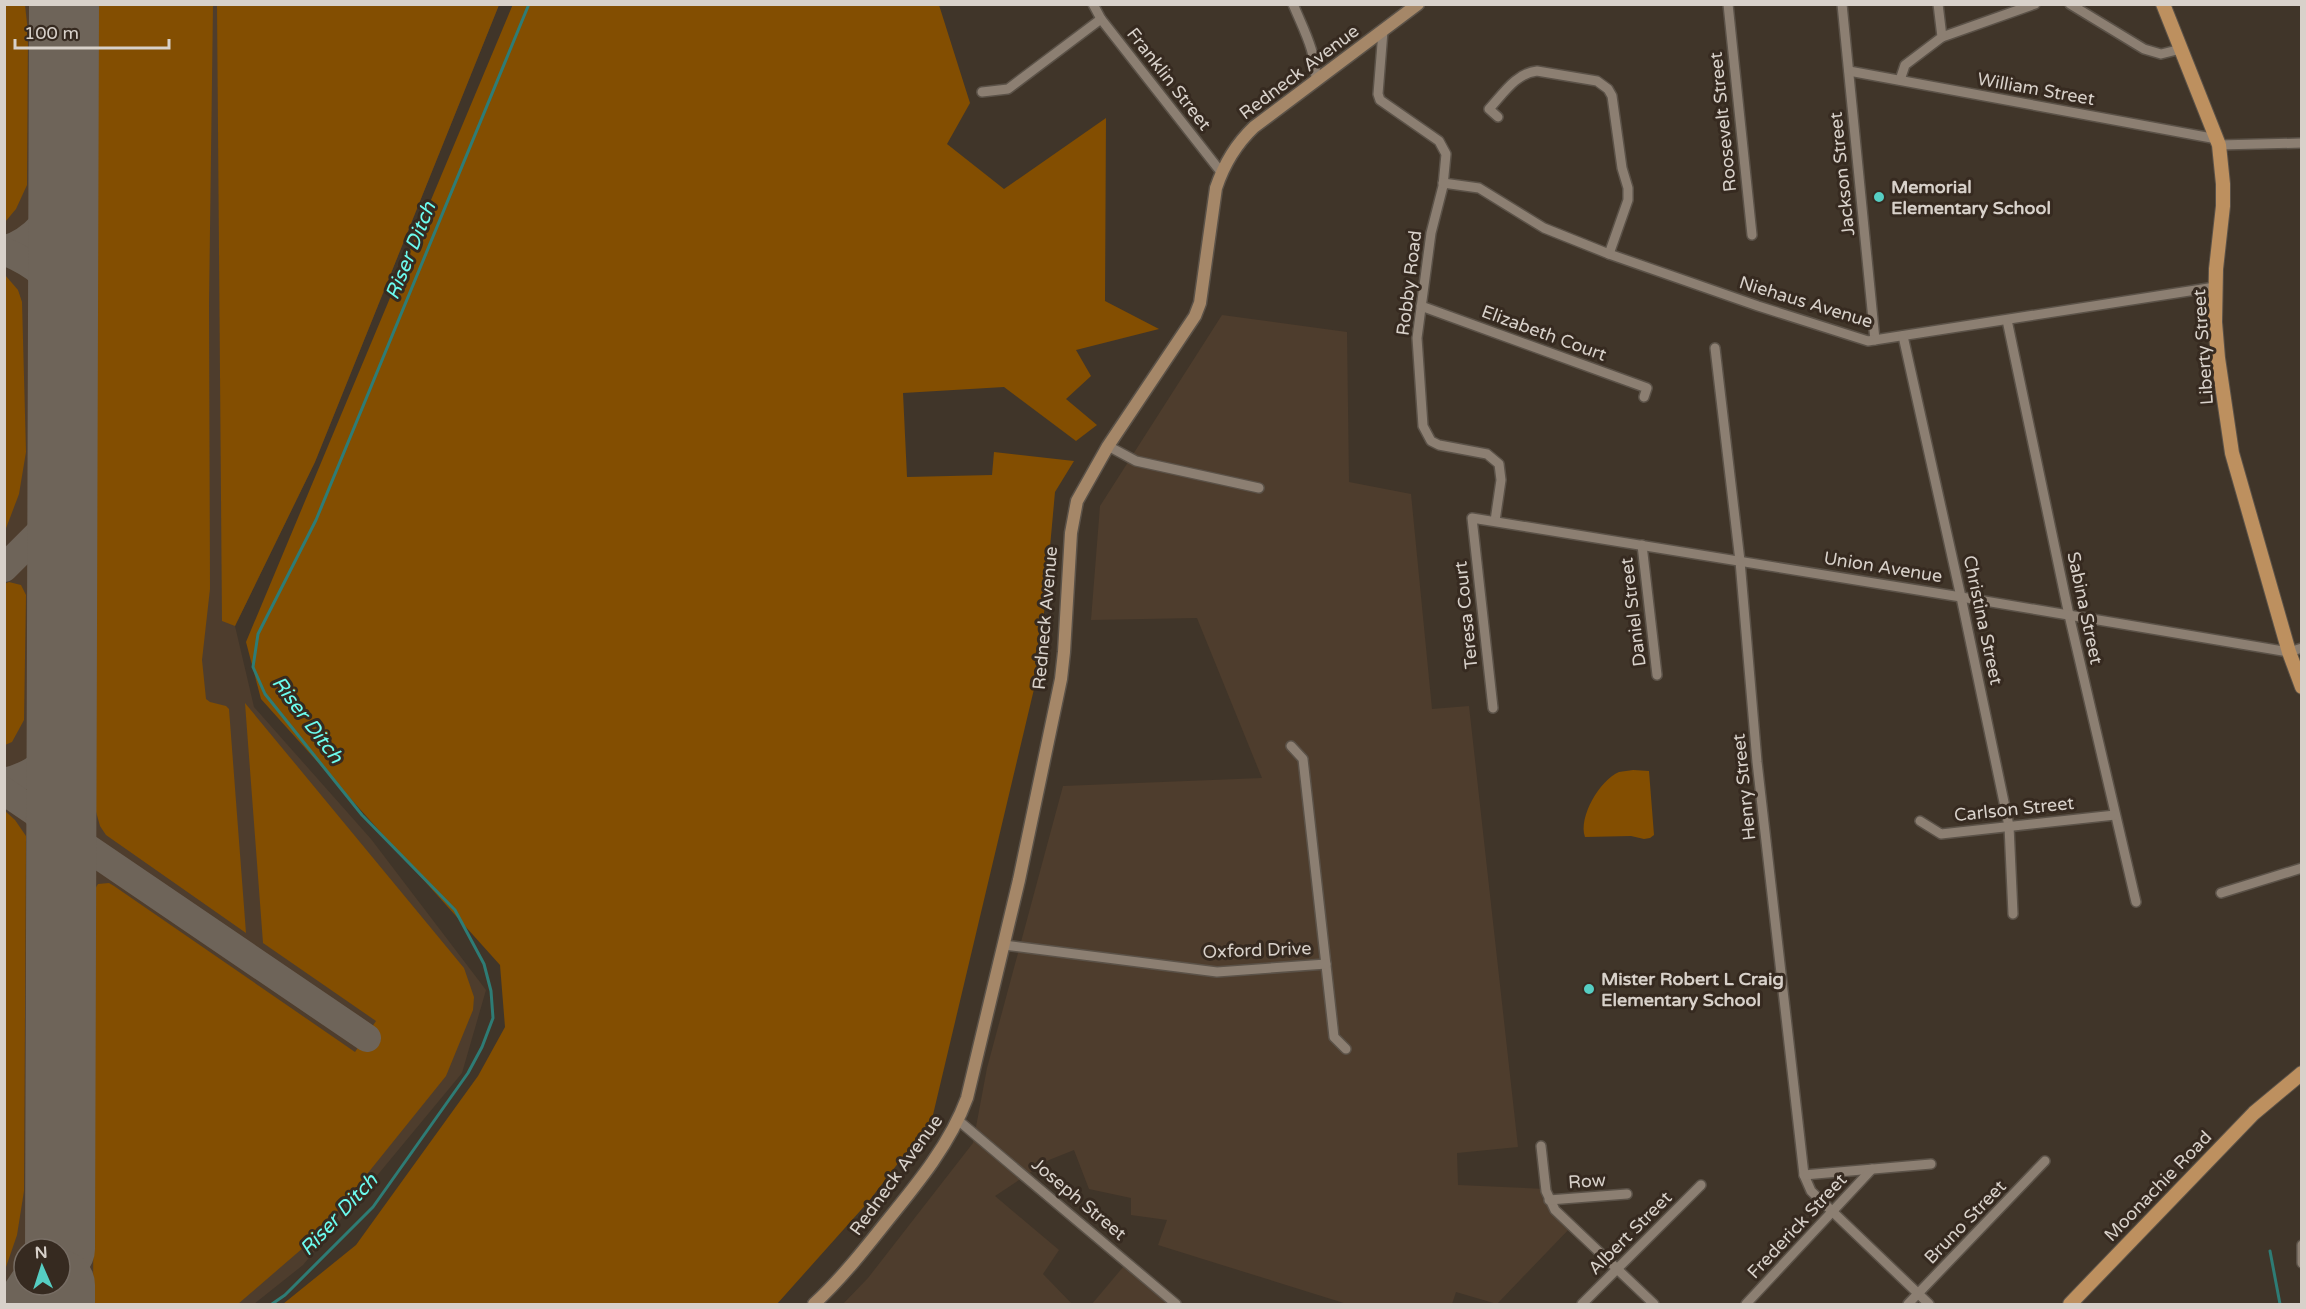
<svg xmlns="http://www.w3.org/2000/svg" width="2306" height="1309" font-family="'Varela Round',sans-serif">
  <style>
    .built { fill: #4e3d2d; fill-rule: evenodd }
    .green { fill: #834e01 }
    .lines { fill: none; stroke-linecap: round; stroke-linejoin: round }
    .stream { stroke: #2e7c75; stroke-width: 3 }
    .taxiway { stroke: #6e6459; stroke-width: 28 }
    .runway { stroke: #6e6459; stroke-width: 70 }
    .street-casing { stroke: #5b5248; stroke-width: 12 }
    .secondary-casing { stroke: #5b5248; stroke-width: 15 }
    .primary-casing { stroke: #5b5248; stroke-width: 16 }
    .street { stroke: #8c7f72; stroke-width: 9 }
    .secondary { stroke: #a58768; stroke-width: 12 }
    .primary { stroke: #bd905f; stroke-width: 14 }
    .poi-dot { fill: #56cec3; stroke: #362a20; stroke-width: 2 }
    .labels { text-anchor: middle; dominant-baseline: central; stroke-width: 6; stroke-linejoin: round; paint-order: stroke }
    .street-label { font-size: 18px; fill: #d8d1ca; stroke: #362a20 }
    .poi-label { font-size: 18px; font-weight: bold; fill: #d8d1ca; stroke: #362a20; text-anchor: start }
    .water-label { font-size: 20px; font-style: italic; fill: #6cfcef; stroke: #362a20 }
  </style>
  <rect width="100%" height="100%" fill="#403529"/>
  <!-- built -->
  <g class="built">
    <path d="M5,5h494l-184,457 -80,164 19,81 117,132 115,151 -24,83 -159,192 -49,39h-249zM24,1249h36v36h-36z"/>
    <path d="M1222,315l125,17 2,150 62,12 21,215 37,-3 49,441 -61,6 1,32 88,4 26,37 -75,78 -41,-12 -4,12h-105l-189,-59 9,-25 -36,-5v-17l-42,-9 -15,-39 -25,10 -54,36 64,54 -16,24 29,30h-229l25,-26 105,-135 14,-75 76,-282 199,-8 -65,-160 -106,2 9,-114z"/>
    <path d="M1129,1260l52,44h-89z"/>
  </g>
  <!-- green -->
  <g class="green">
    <path d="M5,4l20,1 3,27 -1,153 -11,24 -11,13z"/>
    <path d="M513,4l426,1 31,98 -23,41 57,45 102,-71 -1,183 54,28 -83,21 15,26 -25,23 31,26 -21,16 -72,-54 -101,6 4,84 85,-2 2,-23 80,9 -19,31 -16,176 -107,451 -63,82 -92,103h-494l73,-59 122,-169 27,-49 -5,-62 -239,-266 -15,-57z"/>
    <path d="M98,5h115l-4,299 1,285 -8,71 4,39 4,3 16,4 3,3 17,224 -140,-98 -6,-9 -5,-18z"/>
    <path d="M217,5h282l-184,457 -80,164 -13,-5z"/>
    <path d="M5,275l13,15 4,12 4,150 -7,42 -14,37z"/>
    <path d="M9,582l12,3 5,10 -2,125 -12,22 -7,3 -1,-161z"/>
    <path d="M245,703l219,265 10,29 -1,13 -27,66 -128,159 -80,69h-145l2,-415 3,-5 11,-1 5,3 241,166 21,-31 -113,-78z"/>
    <path d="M1633,770l16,1 5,64 -4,3 -6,1 -13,-3 -46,1c-7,-20 15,-57 34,-65 4,-1 10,-1 14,-2z"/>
    <path d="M5,811l10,9 11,16 -2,355 -7,44 -12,35z"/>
  </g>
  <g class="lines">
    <!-- stream -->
    <g class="stream">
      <path d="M2270,1251l10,53"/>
      <path d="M272,1304l13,-9 88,-88 95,-134 14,-26 11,-29 -2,-27 -7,-27 -29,-54 -93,-95 -97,-121 -12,-27 5,-33 58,-114 213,-516"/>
    </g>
    <!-- taxiway -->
    <g class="taxiway">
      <path d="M63,4l1,4"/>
      <path d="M4,250c32,-10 48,-34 60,-63"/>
      <path d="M4,251c35,15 46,25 59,61"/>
      <path d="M4,568l58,-58"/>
      <path d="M4,782c39,-9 49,-27 58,-62"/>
      <path d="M4,791l363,247"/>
      <path d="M39,817c16,14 19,37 22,57"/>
      <path d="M41,1249l13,-45 6,-41"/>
      <path d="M8,1304l16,-24"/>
    </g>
    <!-- runway -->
    <g class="runway">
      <path d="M60,1249l4,-1245"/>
      <path d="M60,1304v-19"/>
    </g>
    <!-- street casing -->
    <g class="street-casing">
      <g id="street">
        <path d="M1093,4l8,15 120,153"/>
        <path d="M1293,4c12,29 23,47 23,78"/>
        <path d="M1728,4l24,231"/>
        <path d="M1842,4l33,336"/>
        <path d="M2070,4l74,45 17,5 20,-5"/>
        <path d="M1383,31l-5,63 2,6 59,41 7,13 -3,32 -12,47 -14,105 6,88 8,15 8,4 48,9 12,10 2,16 -6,41"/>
        <path d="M1942,37l93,-33"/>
        <path d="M1849,71l368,68"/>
        <path d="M1900,80l5,-15 37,-28 -4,-33"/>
        <path d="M982,92l26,-3 93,-70"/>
        <path d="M1498,117l-9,-8c14,-15 27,-36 48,-38l60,10 11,8 4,7 10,72 6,20v12l-19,54"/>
        <path d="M2219,145l83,-2"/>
        <path d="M1443,183l36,5 65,40 65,26 149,52 110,35 347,-54"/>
        <path d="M1421,306l226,82 -3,9"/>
        <path d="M2007,320l62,295 67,287"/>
        <path d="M1903,336l58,261 48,229 4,88"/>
        <path d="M1715,348l25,213 17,201 47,413 7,16 118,113"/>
        <path d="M1108,446l28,15 123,27"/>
        <path d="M1642,545l15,130"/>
        <path d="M1493,708l-21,-190 489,79 328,55 13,-4"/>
        <path d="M1291,746l12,13 31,278 12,12"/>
        <path d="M1920,821l21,13 174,-19"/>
        <path d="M2221,893l81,-25"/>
        <path d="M1004,945l213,27 109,-8"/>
        <path d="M959,1121l217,183"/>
        <path d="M1541,1146l5,45 9,19 99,94"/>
        <path d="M1804,1175l127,-11"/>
        <path d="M1549,1200l78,-6"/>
        <path d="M2302,1245v18"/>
        <path d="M1582,1304l119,-119"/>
        <path d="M1746,1304l126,-135"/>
        <path d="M1908,1304l137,-143"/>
      </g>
    </g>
    <!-- secondary casing -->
    <g class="secondary-casing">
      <path id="secondary" d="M814,1304c27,-25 50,-54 73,-83 31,-38 63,-77 80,-123l52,-218 42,-201 3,-27 7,-119 6,-32 31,-55 87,-130 5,-13 16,-115c8,-24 19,-43 38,-61l164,-123"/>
    </g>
    <!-- primary casing -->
    <g class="primary-casing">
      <g id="primary">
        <path d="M2163,4l56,141 4,39v22l-7,63 -1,53 3,36 14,95 57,199 13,35"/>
        <path d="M2070,1304l184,-191 48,-40"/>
      </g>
    </g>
    <!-- street -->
    <use href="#street" class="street"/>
    <!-- secondary -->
    <use href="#secondary" class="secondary"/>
    <!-- primary -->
    <use href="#primary" class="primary"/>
  </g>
  <!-- markers -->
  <g class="poi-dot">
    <circle cx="1879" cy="197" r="6"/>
    <circle cx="1589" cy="989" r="6"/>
  </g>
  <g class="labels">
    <!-- street labels -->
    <g class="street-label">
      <text transform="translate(1299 72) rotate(-37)">Redneck Avenue</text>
      <text transform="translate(1169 79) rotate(52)">Franklin Street</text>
      <text transform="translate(2036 89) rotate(10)">William Street</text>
      <text transform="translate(1723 122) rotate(-96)">Roosevelt Street</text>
      <text transform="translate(1842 174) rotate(-96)">Jackson Street</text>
      <text transform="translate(1409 283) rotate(-83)">Robby Road</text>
      <text transform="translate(1806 302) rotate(17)">Niehaus Avenue</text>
      <text transform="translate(1544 333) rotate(20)">Elizabeth Court</text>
      <text transform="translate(2203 347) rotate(-94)">Liberty Street</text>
      <text transform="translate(1883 567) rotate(9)">Union Avenue</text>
      <text transform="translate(2085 608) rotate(78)">Sabina Street</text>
      <text transform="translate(1633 612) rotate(-97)">Daniel Street</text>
      <text transform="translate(1466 615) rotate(-96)">Teresa Court</text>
      <text transform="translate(1045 618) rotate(-85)">Redneck Avenue</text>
      <text transform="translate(1983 620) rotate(78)">Christina Street</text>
      <text transform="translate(1744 787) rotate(-96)">Henry Street</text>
      <text transform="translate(2014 809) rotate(-6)">Carlson Street</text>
      <text transform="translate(1257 950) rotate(-2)">Oxford Drive</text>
      <text transform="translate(896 1175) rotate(-54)">Redneck Avenue</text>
      <text transform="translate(1587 1181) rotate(-4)">Row</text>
      <text transform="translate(2158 1186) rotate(-46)">Moonachie Road</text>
      <text transform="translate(1079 1199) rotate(40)">Joseph Street</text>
      <text transform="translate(1965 1222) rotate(-46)">Bruno Street</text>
      <text transform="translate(1797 1226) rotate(-47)">Frederick Street</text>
      <text transform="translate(1630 1233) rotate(-45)">Albert Street</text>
    </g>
    <!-- poi labels -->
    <g class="poi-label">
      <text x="1891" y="187">Memorial<tspan x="1891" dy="21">Elementary School</tspan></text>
      <text x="1601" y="979">Mister Robert L Craig<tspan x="1601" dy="21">Elementary School</tspan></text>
    </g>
    <!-- water labels -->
    <g class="water-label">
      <text transform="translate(411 251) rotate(-68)">Riser Ditch</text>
      <text transform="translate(307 720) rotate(53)">Riser Ditch</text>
      <text transform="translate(339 1215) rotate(-47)">Riser Ditch</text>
    </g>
  </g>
  <!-- border -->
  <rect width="2306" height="1309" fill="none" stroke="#d8d1ca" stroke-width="12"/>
  <!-- north arrow -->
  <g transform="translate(42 1267) rotate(357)"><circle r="28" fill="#362a20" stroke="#776d64" stroke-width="1.5"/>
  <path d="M0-4.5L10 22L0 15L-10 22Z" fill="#56cec3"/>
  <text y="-9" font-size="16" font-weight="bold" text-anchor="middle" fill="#d8d1ca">N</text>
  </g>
  <!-- scale -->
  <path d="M15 39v9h154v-9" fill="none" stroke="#d8d1ca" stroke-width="3"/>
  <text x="24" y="39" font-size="18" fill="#d8d1ca" stroke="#362a20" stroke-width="4.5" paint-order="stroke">100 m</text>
</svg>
